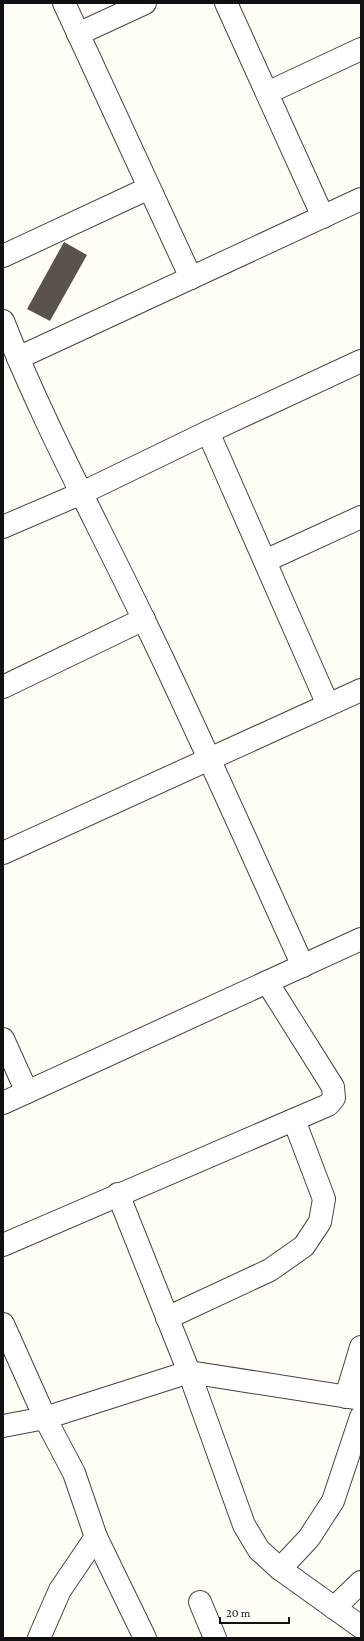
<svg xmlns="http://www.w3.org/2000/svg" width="364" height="1641" font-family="'Crimson Pro',serif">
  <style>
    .building { fill: #5a524d }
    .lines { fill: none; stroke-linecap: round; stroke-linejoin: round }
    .minor-casing { stroke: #444; stroke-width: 24 }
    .tertiary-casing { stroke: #444; stroke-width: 24 }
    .minor { stroke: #fff; stroke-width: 22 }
    .tertiary { stroke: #fff; stroke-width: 22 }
  </style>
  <rect width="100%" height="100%" fill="#fffdf5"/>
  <!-- building -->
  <path class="building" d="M64,242l23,13 -37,66 -23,-12z"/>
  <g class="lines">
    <!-- minor casing -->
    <g class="minor-casing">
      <g id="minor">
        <path d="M64,3l127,275"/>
        <path d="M226,3l97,214"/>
        <path d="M78,34l67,-31"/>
        <path d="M267,93l94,-44"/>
        <path d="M3,256l146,-68"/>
        <path d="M3,321c40,102 93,199 140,297 56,115 107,232 160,348"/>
        <path d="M18,358l343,-159"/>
        <path d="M208,432l120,273"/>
        <path d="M3,527l79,-34 126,-61 153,-71"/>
        <path d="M265,561l96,-44"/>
        <path d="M3,687l141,-68"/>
        <path d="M3,853l358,-163"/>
        <path d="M3,1039l24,53"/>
        <path d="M118,1194l71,178 55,153 15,25 21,19 81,58"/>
        <path d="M3,1245l325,-140 6,-7 -1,-11 -66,-105"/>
        <path d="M167,1318l103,-48 34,-24 16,-24 4,-23 -30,-79"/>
        <path d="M3,1324l42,94 29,55 22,64 -36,53 -21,48"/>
        <path d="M346,1397l15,-50"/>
        <path d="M3,1426l42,-8 144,-46 172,27"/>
        <path d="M96,1537l49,101"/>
        <path d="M280,1569l29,-31 24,-37 28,-84"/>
        <path d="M200,1602l15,36"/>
        <path d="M334,1608l27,-26"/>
      </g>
    </g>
    <!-- tertiary casing -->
    <g class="tertiary-casing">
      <path id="tertiary" d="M3,1103l358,-164"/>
    </g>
    <!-- minor -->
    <use href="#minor" class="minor"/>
    <!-- tertiary -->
    <use href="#tertiary" class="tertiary"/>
  </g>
  <!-- border -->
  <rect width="364" height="1641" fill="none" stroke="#111111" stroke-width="8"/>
  <!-- scale -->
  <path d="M220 1617v6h69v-6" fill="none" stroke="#111111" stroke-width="2"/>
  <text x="226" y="1617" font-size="12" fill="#111111" stroke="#ffffff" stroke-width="3" paint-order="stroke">20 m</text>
</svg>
